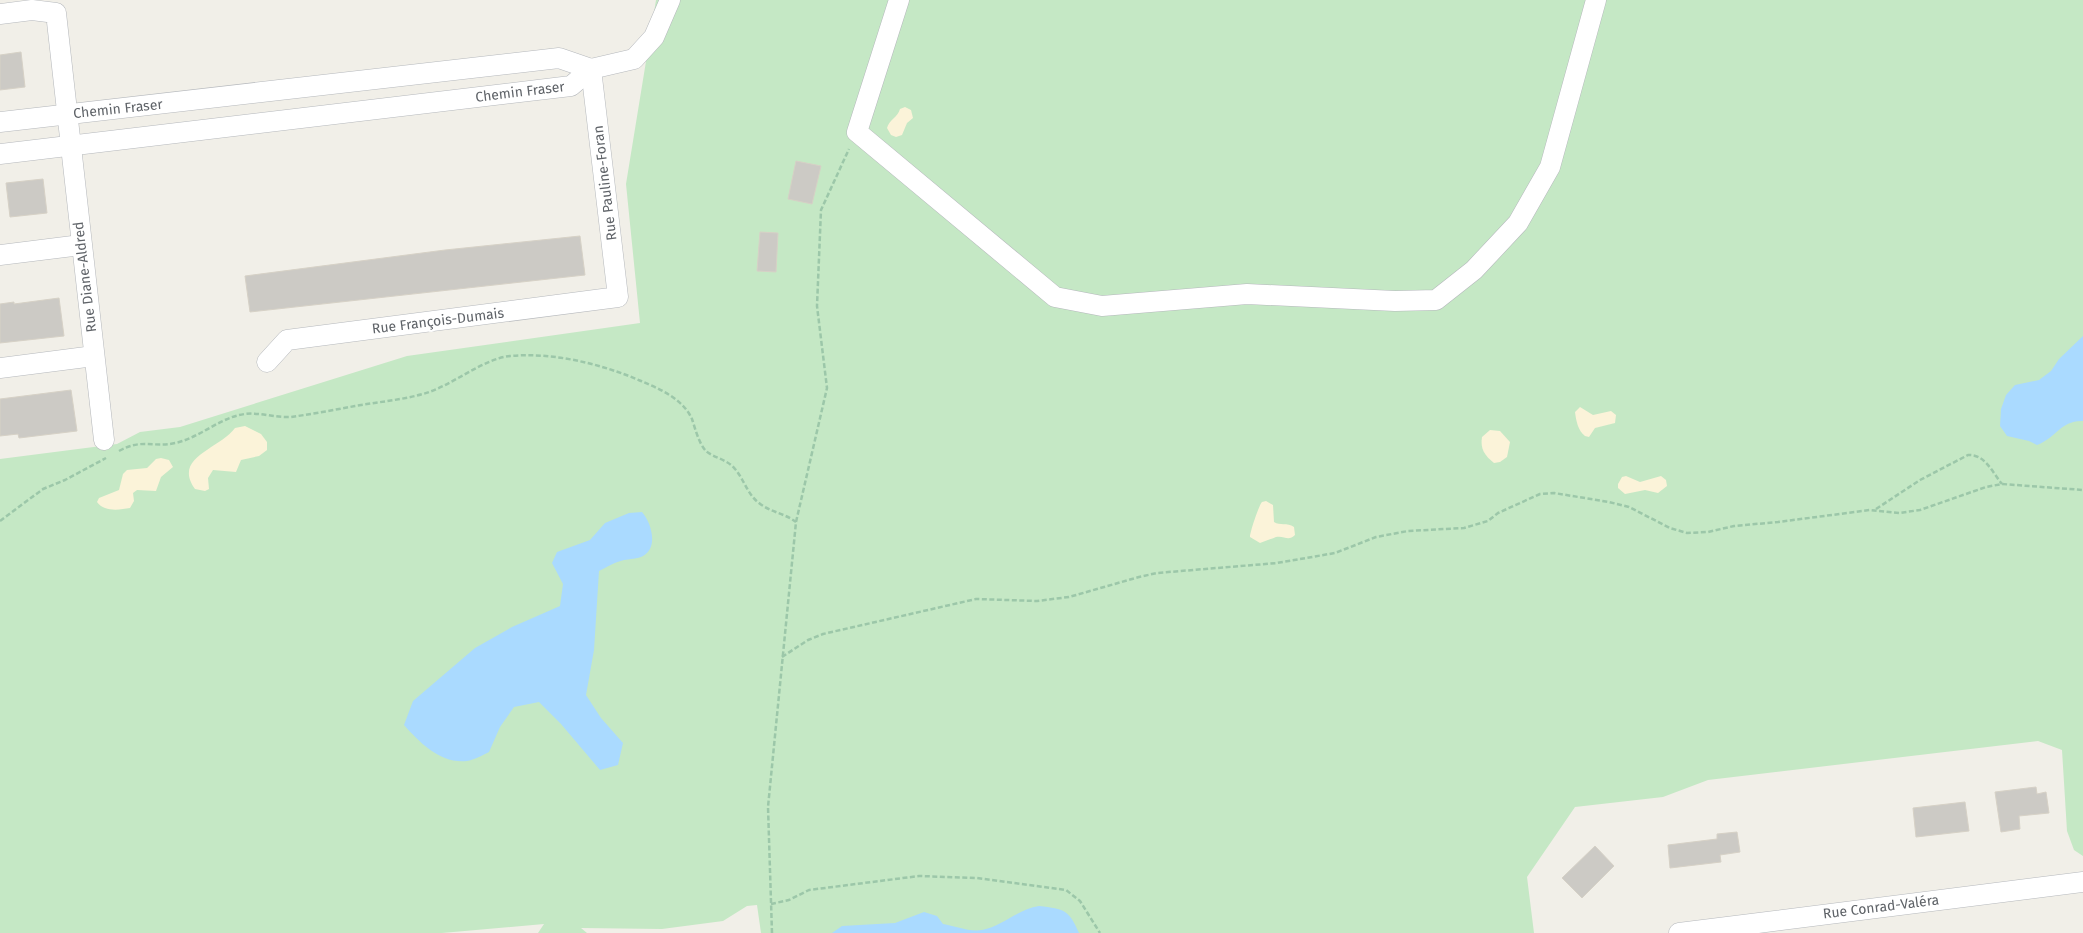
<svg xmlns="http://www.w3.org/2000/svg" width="2083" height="933" font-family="'Fira Sans',sans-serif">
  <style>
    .green { fill: #c5e8c5 }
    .sand { fill: #fbf3d9 }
    .water { fill: #aadaff }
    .building { fill: #cccac5; stroke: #d6d1c6 }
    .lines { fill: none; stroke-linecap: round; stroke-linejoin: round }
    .minor-casing { stroke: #b5b8bc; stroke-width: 21 }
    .path { stroke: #9cc7a9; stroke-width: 2.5; stroke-dasharray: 5 2.5; stroke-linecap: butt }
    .minor { stroke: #fff; stroke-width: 20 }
    .labels { text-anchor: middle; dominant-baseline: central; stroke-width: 4.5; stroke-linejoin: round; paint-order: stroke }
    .street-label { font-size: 14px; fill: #5f6368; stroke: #fff }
  </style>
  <rect width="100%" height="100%" fill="#f1efe8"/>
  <!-- green -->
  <path class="green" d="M656,0h1427v856l-9,-6 -7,-19 -5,-81 -24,-9 -330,39 -45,17 -88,10 -48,70 7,56h-773l-4,-28 -10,1 -24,15 -61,8 -81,-1 6,5h-49l6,-9 -102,9h-442v-474l117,-15 23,-12 40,-5 227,-71 233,-33 -14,-139z"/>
  <!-- sand -->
  <g class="sand">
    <path d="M905,107l6,3 2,8 -6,5 -5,12 -6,2 -5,-2 -4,-7c2,-8 11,-11 13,-19z"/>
    <path d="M1580,407l13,8 18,-4 5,4 -1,8 -20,5 -6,9 -4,-1c-7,-5 -9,-16 -10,-24z"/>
    <path d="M245,426l16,8 6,8v8l-8,6 -18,4 -5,12 -23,-2 -5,8 1,11 -4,2 -10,-2c-23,-32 25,-40 40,-61z"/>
    <path d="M1490,430l10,1 10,11 -3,15 -7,5 -6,1c-9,-7 -14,-14 -12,-26z"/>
    <path d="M161,458l8,2 4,7 -12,10 -5,14 -19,-1 -4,3 1,8 -4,7c-11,2 -26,4 -33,-6l2,-4 20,-8 4,-16 4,-4 20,-2 9,-9z"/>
    <path d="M1626,476l14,6 21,-6 5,4 1,6 -9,7 -13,-3 -20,4 -7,-6v-4l4,-7z"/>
    <path d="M1266,501l7,4 1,17c6,4 13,0 20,5l1,8c-7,7 -11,0 -19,2 -5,2 -11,4 -16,6l-10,-6c0,-5 9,-32 12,-35z"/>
  </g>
  <!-- water -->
  <g class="water">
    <path d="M2083,336v85c-22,-1 -27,17 -46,24l-8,-4 -22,-5 -7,-10 1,-17 5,-14 9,-10 24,-5 12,-9 8,-12z"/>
    <path d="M642,512c9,10 17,35 1,44 -5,3 -14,3 -19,4 -9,2 -17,7 -25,11l-5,79 -8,45 15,23 22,25 -5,22 -18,5 -39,-46 -22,-22 -25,5 -14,20 -11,25c-6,3 -15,8 -22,9 -26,3 -47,-18 -63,-36l9,-24 62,-53 37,-21 48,-21 3,-22 -11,-21 5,-11 33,-12 15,-17 24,-10z"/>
    <path d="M1039,906c26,3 30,4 40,27h-247l10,-7 53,-3 29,-11 13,4 6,8c12,2 26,8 39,6 21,-4 36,-21 57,-24z"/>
  </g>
  <!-- building -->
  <g class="building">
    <path d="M21,52l4,35 -25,3v-35z"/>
    <path d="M796,161l25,5 -9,38 -24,-5z"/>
    <path d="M43,179l4,34 -37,4 -4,-34z"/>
    <path d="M760,232l18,1 -2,39 -19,-1z"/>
    <path d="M580,236l5,39 -335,37 -5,-36 200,-26z"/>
    <path d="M59,298l5,38 -64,7v-39l14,-2v2z"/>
    <path d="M71,390l6,41 -58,7 -1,-4 -18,2v-37z"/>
    <path d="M2036,787l1,7 9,-2 3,21 -30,3 1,13 -19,3 -6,-40z"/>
    <path d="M1965,802l4,29 -53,6 -3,-29z"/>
    <path d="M1737,832l3,20 -20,3 1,7 -51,6 -2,-23 49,-6v-5z"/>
    <path d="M1595,846l19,20 -32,32 -20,-20z"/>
  </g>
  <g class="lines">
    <!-- minor casing -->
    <g class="minor-casing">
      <g id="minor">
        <path d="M899,0l-42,132 198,165 47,9 145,-12 148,7 41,-1 38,-30 44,-47 32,-56 46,-167"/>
        <path d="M0,14l32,-4 24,3 48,427"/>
        <path d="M0,122l559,-64 32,11"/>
        <path d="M0,154l571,-68 20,-17 43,-10 20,-22 16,-37"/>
        <path d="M0,255l81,-10"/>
        <path d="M267,362l20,-22 331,-43 -27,-228"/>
        <path d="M0,368l94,-12"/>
        <path d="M1679,933l404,-51"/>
      </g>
    </g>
    <!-- path -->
    <g class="path">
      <path d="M119,451c23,-13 34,-3 56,-8 25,-5 45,-26 70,-29 15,-2 30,4 46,3 21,-3 43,-7 64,-11 23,-4 46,-6 68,-12 29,-8 59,-35 87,-38 43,-4 92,8 131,25 19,8 42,18 51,38 3,9 7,25 14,32 8,7 21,8 29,18 9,10 12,25 24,34 11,9 25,10 37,19"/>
      <path d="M1876,509l44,-29 48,-25c17,-1 24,17 34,29"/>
      <path d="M0,521l43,-32 22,-9 41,-22"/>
      <path d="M782,657l26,-17 15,-6 153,-35 61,2 32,-4 70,-20 18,-4 120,-10 58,-10 41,-16 32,-6 56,-3 24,-7 10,-8 42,-19 14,-1 55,9 20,5 41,21 17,5 21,-1 26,-6 44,-4 92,-12 29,3 21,-3 66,-23 16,-3 81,6"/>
      <path d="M771,904l18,-4 20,-10 110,-14 58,2 89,12 14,11 20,32"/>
      <path d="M772,933l-4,-126 28,-285 31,-134 -10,-82 4,-96 28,-61"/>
    </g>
    <!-- minor -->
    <use href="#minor" class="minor"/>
  </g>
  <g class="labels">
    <!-- street labels -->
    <g class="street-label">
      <text transform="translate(520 92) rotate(-7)">Chemin Fraser</text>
      <text transform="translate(118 109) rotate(-6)">Chemin Fraser</text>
      <text transform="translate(605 183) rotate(-97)">Rue Pauline-Foran</text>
      <text transform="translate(85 277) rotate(-97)">Rue Diane-Aldred</text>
      <text transform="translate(438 321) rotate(-7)">Rue François-Dumais</text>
      <text transform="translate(1881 907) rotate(-7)">Rue Conrad-Valéra</text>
    </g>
  </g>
</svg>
